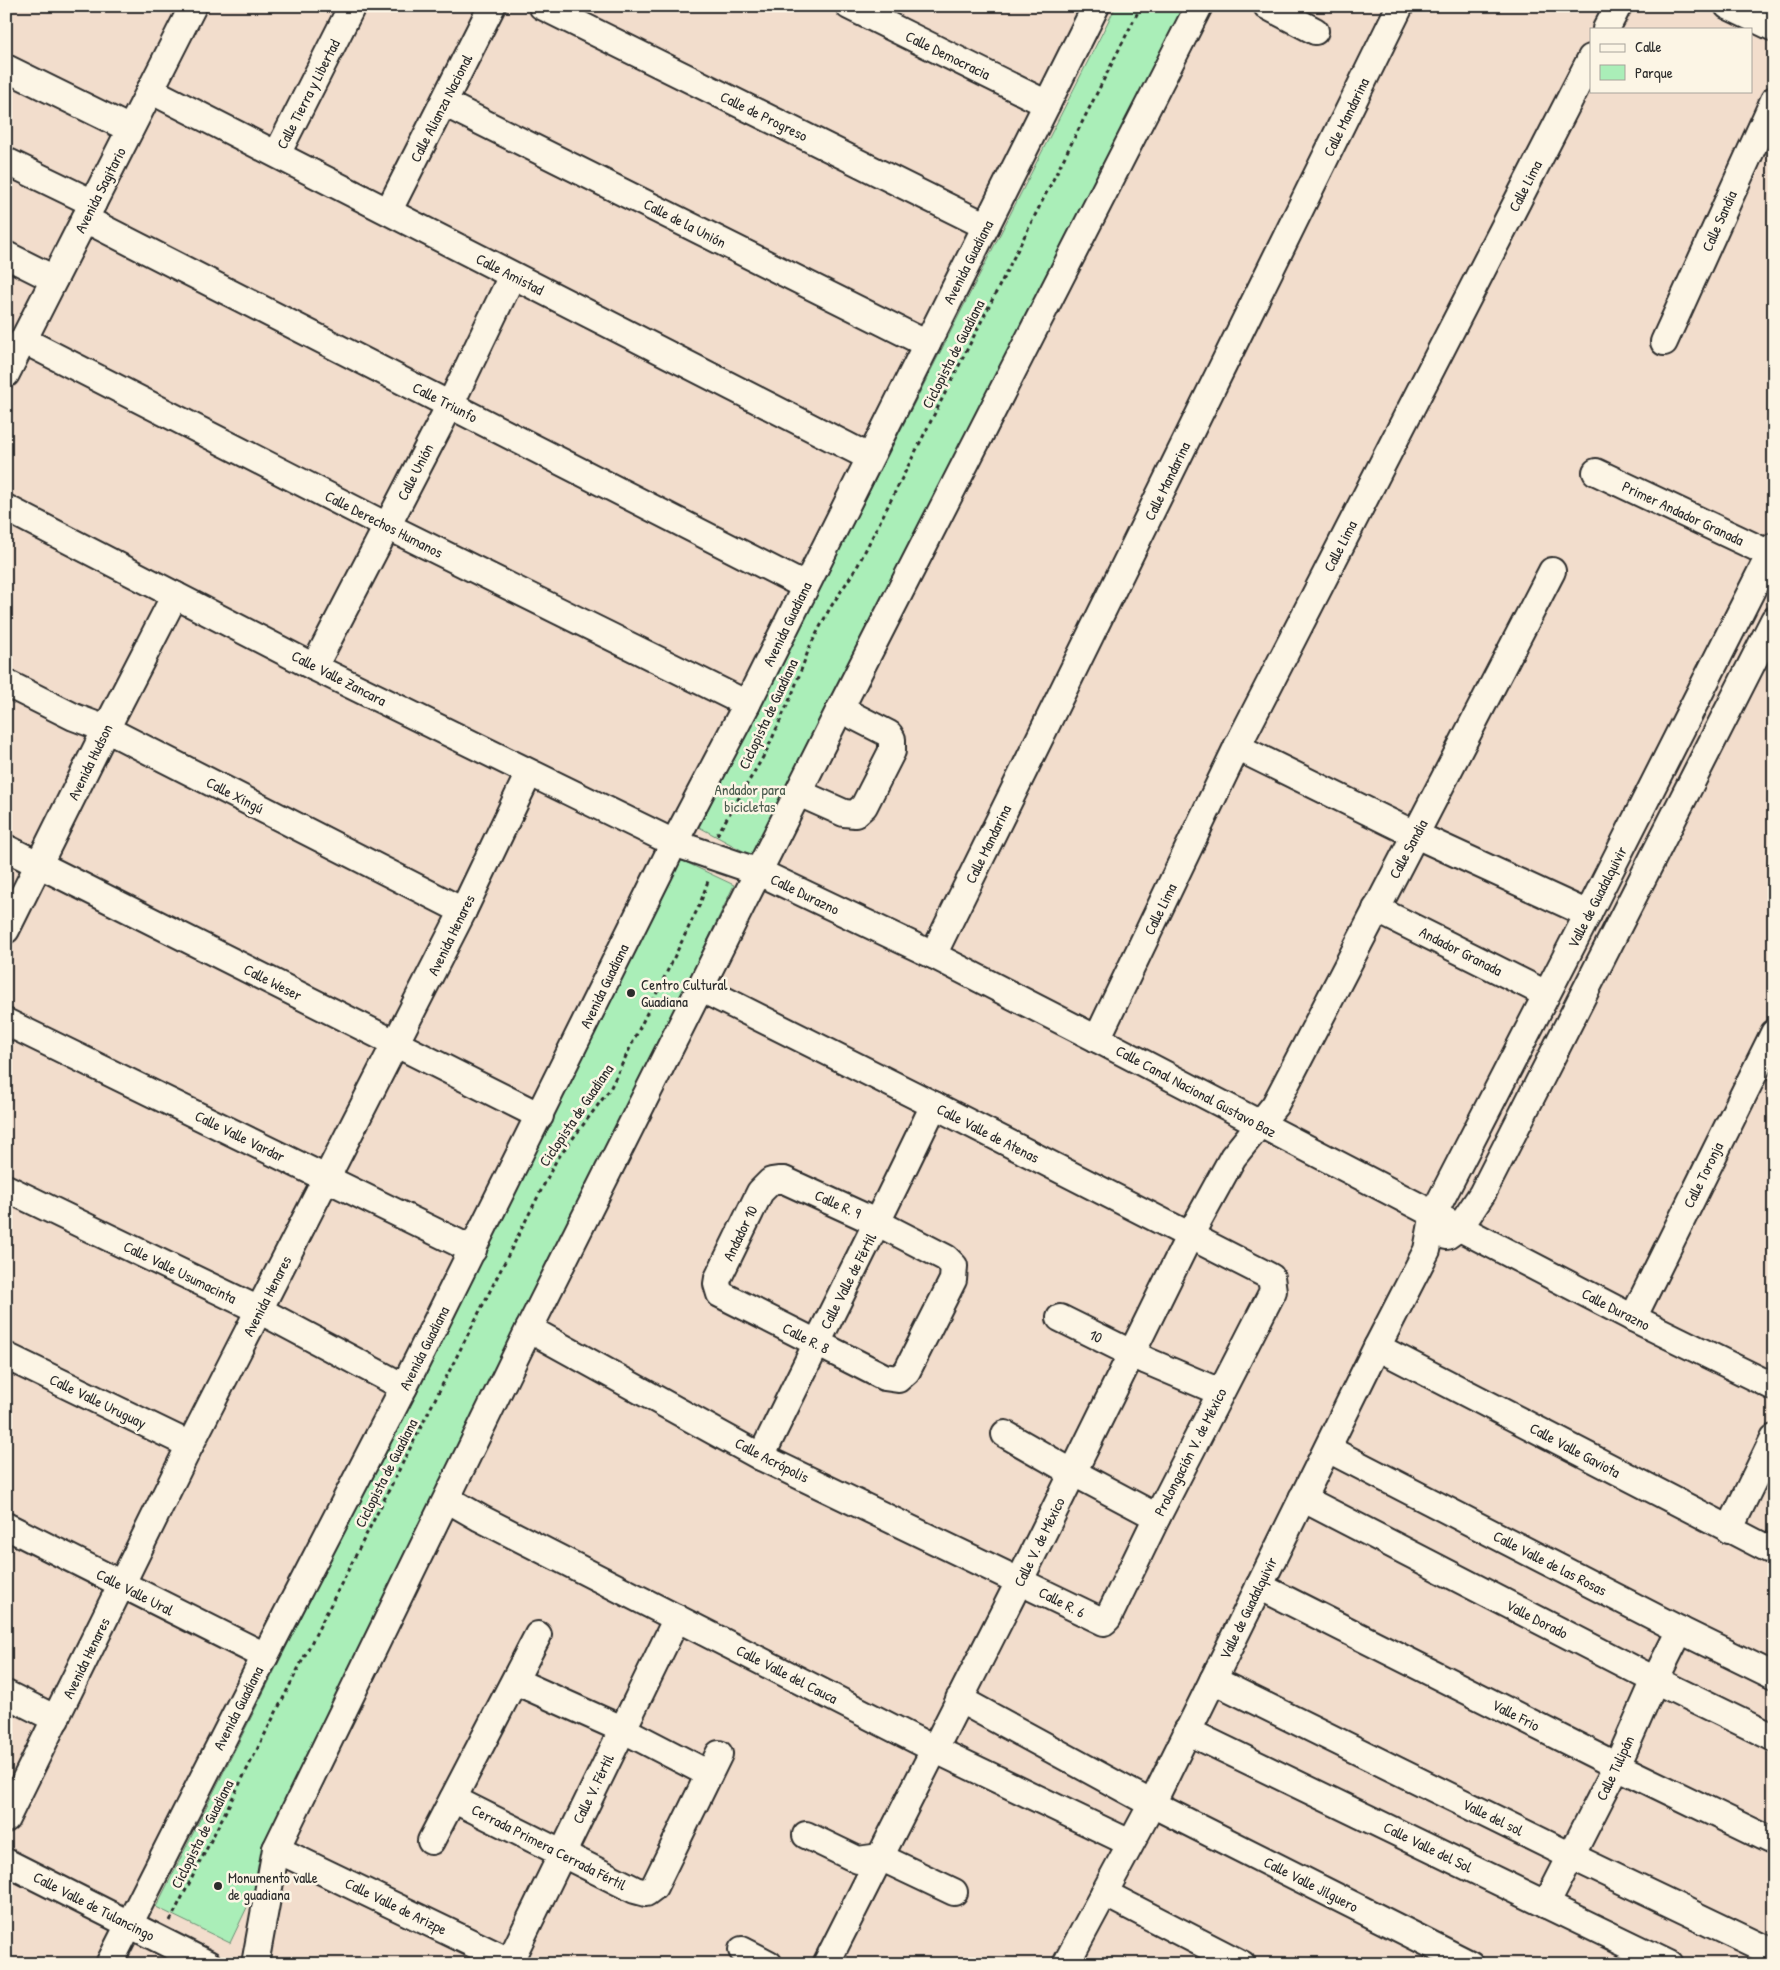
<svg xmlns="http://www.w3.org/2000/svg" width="1780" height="1970" font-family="'Patrick Hand',sans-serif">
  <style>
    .green { fill: #aaeeb8; stroke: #6a8c72 }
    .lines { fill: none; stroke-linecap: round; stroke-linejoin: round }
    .minor-casing { stroke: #2b2b2b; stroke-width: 30 }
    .path { stroke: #2b2b2b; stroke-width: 3; stroke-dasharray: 4 4; stroke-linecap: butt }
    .minor { stroke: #fcf5e5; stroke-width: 26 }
    .poi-dot { fill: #2b2b2b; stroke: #fcf5e5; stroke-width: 2 }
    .labels { text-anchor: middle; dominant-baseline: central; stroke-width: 5; stroke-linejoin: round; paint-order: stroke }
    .street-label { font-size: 15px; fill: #2b2b2b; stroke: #fcf5e5 }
    .park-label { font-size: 15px; fill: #4b5c4e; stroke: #fcf5e5 }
    .poi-label { font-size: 15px; fill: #2b2b2b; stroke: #fcf5e5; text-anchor: start }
  </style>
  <rect width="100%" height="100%" fill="#f2ddcc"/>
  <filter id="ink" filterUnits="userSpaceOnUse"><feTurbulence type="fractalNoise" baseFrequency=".02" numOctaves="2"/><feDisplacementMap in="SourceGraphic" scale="10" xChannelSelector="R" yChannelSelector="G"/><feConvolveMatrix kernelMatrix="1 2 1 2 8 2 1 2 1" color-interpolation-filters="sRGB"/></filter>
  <g filter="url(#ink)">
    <!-- green -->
    <g class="green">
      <path d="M1116,6h71l-431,852 -57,-31z"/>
      <path d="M681,860l53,25 -504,1058 -74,-36z"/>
    </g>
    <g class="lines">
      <!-- minor casing -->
      <g class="minor-casing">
        <g id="minor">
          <path d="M542,6l444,220"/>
          <path d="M849,6l198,98"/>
          <path d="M1267,6l48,25"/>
          <path d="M1728,6l46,22"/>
          <path d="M1606,29l12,-23"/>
          <path d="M6,68l124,61"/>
          <path d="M150,90c240,121 479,245 719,367"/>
          <path d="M444,103l483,241"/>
          <path d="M277,154l75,-148"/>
          <path d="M6,161l87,42"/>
          <path d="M389,210l103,-204"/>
          <path d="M85,219l720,367"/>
          <path d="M6,255l48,24"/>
          <path d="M23,340l364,186 360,178"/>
          <path d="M1664,342l110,-242"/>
          <path d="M6,374l187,-368"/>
          <path d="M1596,472l174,82"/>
          <path d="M6,508l308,159 360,176 85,29 174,83 164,84 536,279 141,69"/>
          <path d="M314,667l136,-262 62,-129"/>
          <path d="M6,683l68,34 32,12 357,182"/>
          <path d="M1237,747l179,88 172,79"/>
          <path d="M799,793l45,20 11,1 9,-8 28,-55v-12l-3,-5 -49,-25"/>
          <path d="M6,848l534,268"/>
          <path d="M1376,909l170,85"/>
          <path d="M6,930l100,-201 69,-134"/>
          <path d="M933,955l467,-949"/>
          <path d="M6,1022l467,228"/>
          <path d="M1097,1039l140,-292 354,-689"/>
          <path d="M778,1180h6l94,43 68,35 8,8 -1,14 -46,91 -9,8 -14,-2 -164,-83 -3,-10 1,-6 42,-86 11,-11z"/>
          <path d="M6,1188l253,122 145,77"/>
          <path d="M1447,1236l13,-9 22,-33 292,-574"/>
          <path d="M1060,1318l87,43 73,31"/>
          <path d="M1633,1318l141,-285"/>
          <path d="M529,1329l232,128 343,165 4,-4 49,-101 116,-226 -2,-14 -337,-172 -234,-117"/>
          <path d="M1377,1347l397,205"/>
          <path d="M6,1356l184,89"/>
          <path d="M1005,1434l56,32 96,51"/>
          <path d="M1328,1449l352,181 94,46"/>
          <path d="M761,1457c57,-118 117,-234 173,-352"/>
          <path d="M1302,1498l353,182 119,58"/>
          <path d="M447,1499l33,19 454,231 196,94"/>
          <path d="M6,1526l259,130"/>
          <path d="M1729,1530l45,-92"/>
          <path d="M1259,1586l358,180 157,76"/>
          <path d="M1213,1680l358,176 203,97"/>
          <path d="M515,1681l107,48 87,45"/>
          <path d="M6,1694l50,25"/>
          <path d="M959,1699l193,105 318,160"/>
          <path d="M1187,1731l482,233"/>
          <path d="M453,1799l182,91 11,3 8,-6 65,-133"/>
          <path d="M6,1819l184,-374 273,-534 66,-138"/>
          <path d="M806,1835l52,25 22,-3 74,35"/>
          <path d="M431,1841l107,-206"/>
          <path d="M276,1849l239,115"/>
          <path d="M6,1862l202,102"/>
          <path d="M1104,1893l138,71"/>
          <path d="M1546,1905l71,-139 38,-86 25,-50"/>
          <path d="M742,1950l27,14"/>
          <path d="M510,1961l167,-343"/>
          <path d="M109,1964l156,-308 139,-269 270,-544 73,-139 349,-698"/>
          <path d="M255,1964l21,-115 253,-520 311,-620 359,-703"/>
          <path d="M826,1964l194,-384 169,-343 44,-80 42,-52 277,-534"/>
          <path d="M1066,1964l86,-160 225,-457 50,-97 7,-37 154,-299 186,-368"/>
        </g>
      </g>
      <!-- path -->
      <g class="path">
        <path d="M717,835l49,-83 27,-60 17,-46 20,-38 27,-41 284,-561"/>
        <path d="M170,1921l386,-760 54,-72 90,-185 9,-26"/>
      </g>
      <!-- minor -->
      <use href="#minor" class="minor"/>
    </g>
  </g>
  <!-- markers -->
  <g class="poi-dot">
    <circle cx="631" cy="993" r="5"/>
    <circle cx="218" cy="1886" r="5"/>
  </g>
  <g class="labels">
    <!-- street labels -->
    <g class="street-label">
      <text transform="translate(948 55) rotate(26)">Calle Democracia</text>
      <text transform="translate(308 94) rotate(-63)">Calle Tierra y Libertad</text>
      <text transform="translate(441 108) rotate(-63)">Calle Alianza Nacional</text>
      <text transform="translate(764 116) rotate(26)">Calle de Progreso</text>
      <text transform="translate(1346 117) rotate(-64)">Calle Mandarina</text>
      <text transform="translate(1525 186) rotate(-63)">Calle Lima</text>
      <text transform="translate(100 190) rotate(-63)">Avenida Sagitario</text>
      <text transform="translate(1719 221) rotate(-66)">Calle Sandia</text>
      <text transform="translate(685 223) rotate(27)">Calle de la Unión</text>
      <text transform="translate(968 262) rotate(-63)">Avenida Guadiana</text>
      <text transform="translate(510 274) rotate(27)">Calle Amistad</text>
      <text transform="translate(953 354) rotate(-63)">Ciclopista de Guadiana</text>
      <text transform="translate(445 402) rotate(27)">Calle Triunfo</text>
      <text transform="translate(415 472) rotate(-63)">Calle Unión</text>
      <text transform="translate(1167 481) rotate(-64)">Calle Mandarina</text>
      <text transform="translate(1683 513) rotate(25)">Primer Andador Granada</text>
      <text transform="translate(384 524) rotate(27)">Calle Derechos Humanos</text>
      <text transform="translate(1340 546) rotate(-63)">Calle Lima</text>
      <text transform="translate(787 624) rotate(-64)">Avenida Guadiana</text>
      <text transform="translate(339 678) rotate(27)">Calle Valle Zancara</text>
      <text transform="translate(768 714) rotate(-65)">Ciclopista de Guadiana</text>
      <text transform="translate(90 762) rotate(-64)">Avenida Hudson</text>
      <text transform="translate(235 795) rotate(27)">Calle Xingú</text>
      <text transform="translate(988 844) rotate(-64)">Calle Mandarina</text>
      <text transform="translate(1408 849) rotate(-62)">Calle Sandia</text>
      <text transform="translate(805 894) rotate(26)">Calle Durazno</text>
      <text transform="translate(1597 897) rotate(-63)">Valle de Guadalquivir</text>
      <text transform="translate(1160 909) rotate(-64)">Calle Lima</text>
      <text transform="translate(451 935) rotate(-64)">Avenida Henares</text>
      <text transform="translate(1461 951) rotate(27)">Andador Granada</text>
      <text transform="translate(273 982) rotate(27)">Calle Weser</text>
      <text transform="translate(604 986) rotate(-64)">Avenida Guadiana</text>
      <text transform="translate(1196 1091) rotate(28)">Calle Canal Nacional Gustavo Baz</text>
      <text transform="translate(576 1115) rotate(-56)">Ciclopista de Guadiana</text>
      <text transform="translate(988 1133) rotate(27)">Calle Valle de Atenas</text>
      <text transform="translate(240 1136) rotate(26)">Calle Valle Vardar</text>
      <text transform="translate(1703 1175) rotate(-64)">Calle Toronja</text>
      <text transform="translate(838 1204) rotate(24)">Calle R. 9</text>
      <text transform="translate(740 1233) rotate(-64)">Andador 10</text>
      <text transform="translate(180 1272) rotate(26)">Calle Valle Usumacinta</text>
      <text transform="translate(848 1281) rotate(-63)">Calle Valle de Fértil</text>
      <text transform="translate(267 1296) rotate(-63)">Avenida Henares</text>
      <text transform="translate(1616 1309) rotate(27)">Calle Durazno</text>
      <text transform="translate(1096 1336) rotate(27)">10</text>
      <text transform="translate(806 1338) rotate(27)">Calle R. 8</text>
      <text transform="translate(424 1348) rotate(-63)">Avenida Guadiana</text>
      <text transform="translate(98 1401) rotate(26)">Calle Valle Uruguay</text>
      <text transform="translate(1575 1450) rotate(28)">Calle Valle Gaviota</text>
      <text transform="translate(1190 1452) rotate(-63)">Prolongación V. de México</text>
      <text transform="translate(772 1460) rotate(27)">Calle Acrópolis</text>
      <text transform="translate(386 1473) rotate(-63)">Ciclopista de Guadiana</text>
      <text transform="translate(1039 1542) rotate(-64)">Calle V. de México</text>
      <text transform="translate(1550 1563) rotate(27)">Calle Valle de las Rosas</text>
      <text transform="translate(135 1592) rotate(27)">Calle Valle Ural</text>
      <text transform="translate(1062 1602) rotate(27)">Calle R. 6</text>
      <text transform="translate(1248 1608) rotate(-64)">Valle de Guadalquivir</text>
      <text transform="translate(1537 1619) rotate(27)">Valle Dorado</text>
      <text transform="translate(86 1658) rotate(-64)">Avenida Henares</text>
      <text transform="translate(787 1674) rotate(27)">Calle Valle del Cauca</text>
      <text transform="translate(238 1708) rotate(-63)">Avenida Guadiana</text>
      <text transform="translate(1516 1715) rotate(27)">Valle Frio</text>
      <text transform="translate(1615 1768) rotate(-65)">Calle Tulipán</text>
      <text transform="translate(593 1789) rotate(-64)">Calle V. Fértil</text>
      <text transform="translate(1493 1817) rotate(26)">Valle del sol</text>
      <text transform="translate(202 1834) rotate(-63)">Ciclopista de Guadiana</text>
      <text transform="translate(549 1847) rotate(27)">Cerrada Primera Cerrada Fértil</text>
      <text transform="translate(1428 1847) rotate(26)">Calle Valle del Sol</text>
      <text transform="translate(1311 1884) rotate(27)">Calle Valle Jilguero</text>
      <text transform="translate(94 1906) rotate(27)">Calle Valle de Tulancingo</text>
      <text transform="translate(396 1906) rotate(26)">Calle Valle de Arizpe</text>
    </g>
    <!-- park labels -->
    <g class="park-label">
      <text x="750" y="789">Andador para<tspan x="750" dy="17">bicicletas</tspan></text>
    </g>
    <!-- poi labels -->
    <g class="poi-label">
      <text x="641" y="984">Centro Cultural<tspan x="641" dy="17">Guadiana</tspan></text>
      <text x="228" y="1877">Monumento valle<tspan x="228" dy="17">de guadiana</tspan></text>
    </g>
  </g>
  <!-- margin -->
  <rect width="1780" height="1970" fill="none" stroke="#fcf5e5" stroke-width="25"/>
  <rect x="12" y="12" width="1755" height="1945" fill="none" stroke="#2b2b2b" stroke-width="2" filter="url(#ink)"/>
  <!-- legend -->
  <rect x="1590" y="28" width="162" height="65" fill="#fcf5e5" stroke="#a8a49b"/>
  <rect x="1600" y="44" width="25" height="8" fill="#fcf5e5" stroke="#a8a49b"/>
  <text x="1635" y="52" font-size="15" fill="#2b2b2b">Calle</text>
  <rect x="1600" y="65" width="25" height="15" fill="#aaeeb8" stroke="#a8a49b"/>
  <text x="1635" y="78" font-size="15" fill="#2b2b2b">Parque</text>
</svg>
